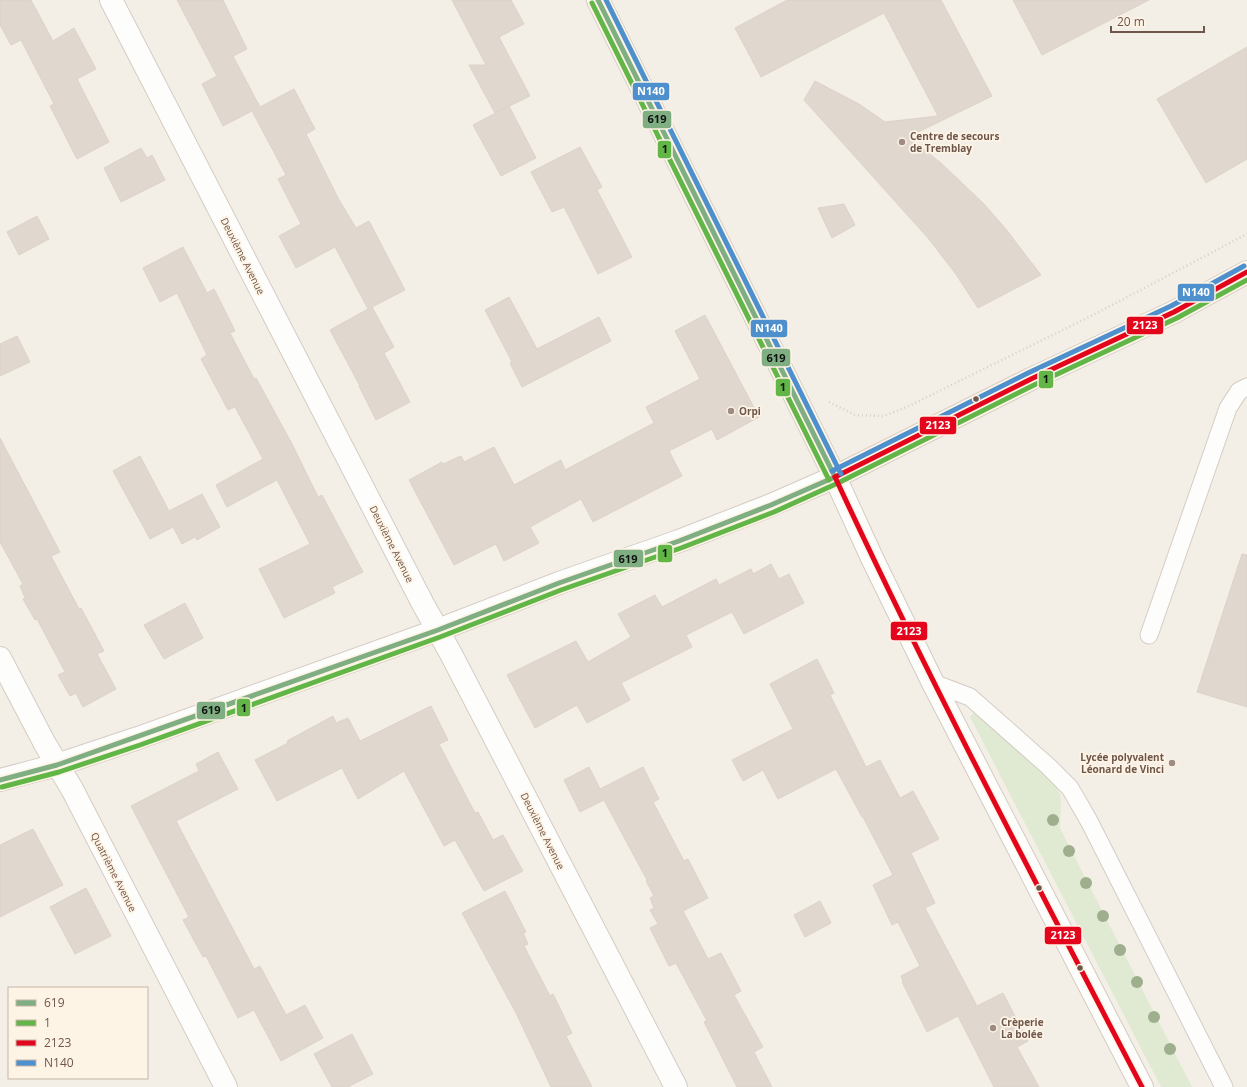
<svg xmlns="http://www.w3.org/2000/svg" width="1247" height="1087" font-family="'Open Sans',sans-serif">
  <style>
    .green { fill: #e0ead2 }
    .building { fill: #e0d7cf; stroke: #dcd2c9 }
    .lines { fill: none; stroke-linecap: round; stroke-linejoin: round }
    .service-casing { stroke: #d5ccc5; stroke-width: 19 }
    .minor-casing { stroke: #d5ccc5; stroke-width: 24 }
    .tertiary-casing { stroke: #d5ccc5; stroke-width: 24 }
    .secondary-casing { stroke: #d4cbc3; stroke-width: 24 }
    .path { stroke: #d6cec9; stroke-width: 2.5; stroke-dasharray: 1 3; stroke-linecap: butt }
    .service { stroke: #fdfdfb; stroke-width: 17 }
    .minor { stroke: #fdfdfb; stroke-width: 22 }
    .tertiary { stroke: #fdfdfb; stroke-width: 22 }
    .secondary { stroke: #fdfdfb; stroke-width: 22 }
    .bus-1-casing { stroke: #fef4e6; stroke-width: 8 }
    .bus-2-casing { stroke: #fef4e6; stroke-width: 8 }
    .bus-3-casing { stroke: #fef4e6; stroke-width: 8 }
    .bus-4-casing { stroke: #fef4e6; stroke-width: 8 }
    .bus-1 { stroke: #7fae83; stroke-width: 5 }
    .bus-2 { stroke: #61b647; stroke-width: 5 }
    .bus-3 { stroke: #e3051c; stroke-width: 5 }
    .bus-4 { stroke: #4d90cd; stroke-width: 5 }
    .tree { fill: #9daf8d }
    .poi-dot { fill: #9e8c81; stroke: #fef4e6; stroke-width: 1.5 }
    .bus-dot { fill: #6f564a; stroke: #fef4e6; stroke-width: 1.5 }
    .labels { text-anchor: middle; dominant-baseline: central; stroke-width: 3.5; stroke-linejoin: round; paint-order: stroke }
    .poi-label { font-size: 10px; font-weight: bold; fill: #6f564a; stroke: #fef4e6; text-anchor: start }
    .street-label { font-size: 10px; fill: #6f564a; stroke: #fef4e6 }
    .line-badge { stroke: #fef4e6; stroke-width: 1.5 }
    .badge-label { font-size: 11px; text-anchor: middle; font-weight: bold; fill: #fff }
    .pale-badge-label { font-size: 11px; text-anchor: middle; font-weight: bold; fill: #111 }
  </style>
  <rect width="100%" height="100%" fill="#f4efe6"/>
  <!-- green -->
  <path class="green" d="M976,713c14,13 80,67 84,81 2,8 0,26 0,34l132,259h-31l-191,-370 2,-3z"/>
  <!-- building -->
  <g class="building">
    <path d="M0,0h31l22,41 21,-13 22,41 -19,10 32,63 -32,17 -27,-53 4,-2 -33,-64 -10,5 -11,-20z"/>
    <path d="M177,0h46l24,49 -14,7 27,51 34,-18 21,40 -9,5 32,64 18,30 13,-7 36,69 -33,17 22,40 -10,6 26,49 -34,18 -17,-34h1l-30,-56 38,-21 -33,-62 -39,21 -17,-32 22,-12 -23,-45 8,-4 -34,-64 -29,15 -21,-42 15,-8z"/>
    <path d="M452,0h59l13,24 -25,13 31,59 -35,17 -26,-48h17z"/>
    <path d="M787,0h154l51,96 -84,41 33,26 42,40 22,25 36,47 -63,33 -23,-35 -27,-35 -124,-138 11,-19 44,23 26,18 53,-6 -54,-103 -123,64 -26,-49z"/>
    <path d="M1013,0h136l-107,55z"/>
    <path d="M1247,47v112l-41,24 -49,-84z"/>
    <path d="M509,106l27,52 -35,18 -28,-51z"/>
    <path d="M580,147l22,40 -5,3 35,67 -34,17 -34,-67 -12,5 -21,-40z"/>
    <path d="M141,148l6,10 5,-3 13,25 -44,22 -17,-34z"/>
    <path d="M844,204l11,21 -23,13 -14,-30z"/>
    <path d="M37,216l12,23 -30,16 -12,-23z"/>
    <path d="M183,247l24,46 7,-4 21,42 -5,2 24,46 2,-1 36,66 26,53 4,-2 41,77 -31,15 3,6 -51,25 -25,-49 51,-25 -33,-64 -50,27 -11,-22 47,-26 -28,-52 -7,3 -27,-51 6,-4 -30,-62 -17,9 -17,-34z"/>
    <path d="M509,297l28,52 62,-32 12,24 -89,46 -12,-24 2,-1 -27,-52z"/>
    <path d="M705,315l54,102 -42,23 -5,-11 -43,22 13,25 -89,46 -12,-23 -51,28 9,16 -35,18 -8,-17 -42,21 -45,-85 33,-18 1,2 18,-8 3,6 30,-15 20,38 47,-25 4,10 89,-47 -8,-16 54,-28 -25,-48z"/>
    <path d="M17,336l13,26 -30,14v-32z"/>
    <path d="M0,438l60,114 -9,4 28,53 2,-1 23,43 -7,3 19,35 -33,18 -7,-14 -6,3 -12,-21 7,-3 -28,-53 -2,1 -12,-21 2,-1 -5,-12 3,-2 -23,-42z"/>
    <path d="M140,456l29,55 33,-17 18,33 -23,13 -2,-3 -13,7 -9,-17 -23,12 -37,-68z"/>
    <path d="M1242,554l5,1v152l-50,-15z"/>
    <path d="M771,564l8,15 10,-5 15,29 -60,31 -12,-22 -46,23 6,12 -71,36 9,17 -43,23 -10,-18 -42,23 -28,-53 69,-34 12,21 43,-25 -13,-23 37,-19 7,12 54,-28 3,6 32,-16 2,5z"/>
    <path d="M185,603l18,35 -39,21 -20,-34z"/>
    <path d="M817,659l17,34 -4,2 36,72 14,-7 20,38 13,-7 26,48 -28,14 24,50 -10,5 52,98 26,-13 25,48 -11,6 22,40h-45l-36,-71 -31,16 -25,-50 1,-1 -2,-5 19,-10 -22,-44 -6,3 -19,-40 20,-10 -30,-58h-1l-26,-48 -58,30 -15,-29 -20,11 -11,-21 61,-31 -23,-45z"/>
    <path d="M431,706l17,34 -9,4 36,69 3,-1 15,28 10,-5 20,36 -39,20 -29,-51 -11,6 -40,-75 -46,28 -16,-31 -65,33 -22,-41 33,-17 -1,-2 46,-25 3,7 12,-5 12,23z"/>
    <path d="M218,752l20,37 -62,32 78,148 6,-3 26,49 19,-10 18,33 -42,23 -27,-51 -16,8 -32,-62 -3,1 -20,-37 6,-3 -58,-111 68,-35 -3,-7z"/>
    <path d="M589,767l11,22 43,-22 16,32 -6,3 31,59 4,-2 20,39 -25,13 25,48 13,-6 20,38 -7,4 29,52 -9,5 18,35h-35l-33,-65 3,-1 -31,-58 -7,3 -19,-38 8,-4 -8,-14 4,-2 -4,-10 4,-2 -8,-15 1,-1 -43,-80 -24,12 -16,-32z"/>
    <path d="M33,829l30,56 -63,32v-72z"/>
    <path d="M86,888l25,48 -36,18 -25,-47z"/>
    <path d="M505,891l21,41 -3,1 5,11 -4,2 26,50 3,-2 19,39 -6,3 26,51h-41l-35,-74 -54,-100z"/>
    <path d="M820,901l11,22 -26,14 -11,-22z"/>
    <path d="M352,1034l21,40 -25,13h-16l-18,-33z"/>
  </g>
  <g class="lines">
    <!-- service casing -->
    <g class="service-casing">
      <g id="service">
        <path d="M1149,635l79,-227 11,-17 8,-4"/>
        <path d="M933,683l37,14 78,69 22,22 19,33 135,266"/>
      </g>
    </g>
    <!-- minor casing -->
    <g class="minor-casing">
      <g id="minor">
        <path d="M111,0l312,604 28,50 225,433"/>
        <path d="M0,658l45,86 27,45 154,298"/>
      </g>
    </g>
    <!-- tertiary casing -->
    <g class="tertiary-casing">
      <path id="tertiary" d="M0,780l57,-15 81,-27 300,-108 121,-47 120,-42 92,-36 64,-28 196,-98 143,-67 73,-40"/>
    </g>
    <!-- secondary casing -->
    <g class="secondary-casing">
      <path id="secondary" d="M598,0l237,477 37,81 61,125 209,404"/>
    </g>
    <!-- path -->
    <path class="path" d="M829,402l26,13 29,1 27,-11 182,-90 154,-81"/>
    <!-- service -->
    <use href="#service" class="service"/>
    <!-- minor -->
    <use href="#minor" class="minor"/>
    <!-- tertiary -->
    <use href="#tertiary" class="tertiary"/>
    <!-- secondary -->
    <use href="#secondary" class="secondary"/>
    <!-- bus-1 casing -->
    <g class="bus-1-casing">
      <g id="bus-1">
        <path d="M598,0l237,477"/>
        <path d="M0,780l57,-15 381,-135 121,-47 120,-42 92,-36 64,-28"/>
      </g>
    </g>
    <!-- bus-2 casing -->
    <g class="bus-2-casing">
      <g id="bus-2">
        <path d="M592,3l237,477"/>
        <path d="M2,787l57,-15 81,-27 300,-108 121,-47 120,-42 93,-36 64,-29 196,-98 143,-67 70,-38"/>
      </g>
    </g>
    <!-- bus-3 casing -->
    <g class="bus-3-casing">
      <g id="bus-3">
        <path d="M835,477c96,207 202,408 307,610"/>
        <path d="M835,477l196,-98 143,-67 73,-40"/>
      </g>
    </g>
    <!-- bus-4 casing -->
    <g class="bus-4-casing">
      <g id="bus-4">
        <path d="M606,0l235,474"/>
        <path d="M832,471l196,-98 143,-67 73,-40"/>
      </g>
    </g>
    <!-- bus-1 -->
    <use href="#bus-1" class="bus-1"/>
    <!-- bus-2 -->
    <use href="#bus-2" class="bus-2"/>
    <!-- bus-3 -->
    <use href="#bus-3" class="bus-3"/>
    <!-- bus-4 -->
    <use href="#bus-4" class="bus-4"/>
  </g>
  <!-- trees -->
  <g class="tree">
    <circle cx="1053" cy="820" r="6"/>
    <circle cx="1069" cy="851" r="6"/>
    <circle cx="1086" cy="883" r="6"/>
    <circle cx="1103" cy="916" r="6"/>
    <circle cx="1120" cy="950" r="6"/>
    <circle cx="1137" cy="982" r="6"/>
    <circle cx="1154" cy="1017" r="6"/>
    <circle cx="1170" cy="1049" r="6"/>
  </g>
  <!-- markers -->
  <g class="poi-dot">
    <circle cx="902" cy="142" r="4"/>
    <circle cx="731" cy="411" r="4"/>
    <circle cx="1172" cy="763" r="4"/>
    <circle cx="993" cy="1028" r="4"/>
  </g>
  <g class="bus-dot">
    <circle cx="976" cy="399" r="3.5"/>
    <circle cx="1039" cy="888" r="3.5"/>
    <circle cx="1080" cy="968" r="3.5"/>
  </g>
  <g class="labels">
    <!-- poi labels -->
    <g class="poi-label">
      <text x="910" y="136">Centre de secours<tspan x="910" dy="12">de Tremblay</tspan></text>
      <text x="739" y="411">Orpi</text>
      <text x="1164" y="757" text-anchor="end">Lycée polyvalent<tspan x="1164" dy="12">Léonard de Vinci</tspan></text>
      <text x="1001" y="1022">Crèperie<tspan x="1001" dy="12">La bolée</tspan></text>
    </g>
    <!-- street labels -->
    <g class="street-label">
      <text transform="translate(243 256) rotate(63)">Deuxième Avenue</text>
      <text transform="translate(392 544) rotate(63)">Deuxième Avenue</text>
      <text transform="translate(543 831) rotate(63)">Deuxième Avenue</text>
      <text transform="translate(114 872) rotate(63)">Quatrième Avenue</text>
    </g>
  </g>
  <g class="line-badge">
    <rect x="632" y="82" width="38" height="19" rx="4" fill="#4d90cd"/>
    <rect x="642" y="110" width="30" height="19" rx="4" fill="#7fae83"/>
    <rect x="657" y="140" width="15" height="19" rx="4" fill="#61b647"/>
    <rect x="1177" y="283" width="38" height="19" rx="4" fill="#4d90cd"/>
    <rect x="1126" y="316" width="38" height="19" rx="4" fill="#e3051c"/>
    <rect x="750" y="319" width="38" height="19" rx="4" fill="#4d90cd"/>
    <rect x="761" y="348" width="30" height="19" rx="4" fill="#7fae83"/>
    <rect x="1038" y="370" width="16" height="19" rx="4" fill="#61b647"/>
    <rect x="775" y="378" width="16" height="19" rx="4" fill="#61b647"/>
    <rect x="919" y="416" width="38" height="19" rx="4" fill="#e3051c"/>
    <rect x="657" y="544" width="16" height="19" rx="4" fill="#61b647"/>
    <rect x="613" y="549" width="31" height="19" rx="4" fill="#7fae83"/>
    <rect x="890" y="621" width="38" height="20" rx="4" fill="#e3051c"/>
    <rect x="236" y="698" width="15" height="19" rx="4" fill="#61b647"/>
    <rect x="196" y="701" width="30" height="19" rx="4" fill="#7fae83"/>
    <rect x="1044" y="926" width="38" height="19" rx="4" fill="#e3051c"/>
  </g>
  <g class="badge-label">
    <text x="651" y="95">N140</text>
    <text x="1196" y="296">N140</text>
    <text x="1145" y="329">2123</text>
    <text x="769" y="332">N140</text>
    <text x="938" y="429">2123</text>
    <text x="909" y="635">2123</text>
    <text x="1063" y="939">2123</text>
  </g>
  <g class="pale-badge-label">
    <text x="657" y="123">619</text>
    <text x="665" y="153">1</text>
    <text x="776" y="362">619</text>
    <text x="1046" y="383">1</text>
    <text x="783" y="391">1</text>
    <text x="665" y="557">1</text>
    <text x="628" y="563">619</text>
    <text x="244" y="712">1</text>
    <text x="211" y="714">619</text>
  </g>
  <!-- legend -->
  <rect x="8" y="987" width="140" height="92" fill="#fef4e6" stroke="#c5b5a8"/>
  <rect x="16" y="1000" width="20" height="6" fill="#7fae83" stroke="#c5b5a8"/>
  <text x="44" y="1007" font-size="12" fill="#6f564a">619</text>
  <rect x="16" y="1020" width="20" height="6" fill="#61b647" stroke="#c5b5a8"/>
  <text x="44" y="1027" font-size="12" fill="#6f564a">1</text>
  <rect x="16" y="1040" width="20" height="6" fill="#e3051c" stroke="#c5b5a8"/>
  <text x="44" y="1047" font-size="12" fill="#6f564a">2123</text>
  <rect x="16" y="1060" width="20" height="6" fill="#4d90cd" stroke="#c5b5a8"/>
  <text x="44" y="1067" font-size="12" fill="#6f564a">N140</text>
  <!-- scale -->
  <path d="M1111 26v6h93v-6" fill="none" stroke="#6f564a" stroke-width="2"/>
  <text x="1117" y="26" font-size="12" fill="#6f564a" stroke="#fef4e6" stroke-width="3" paint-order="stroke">20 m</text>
</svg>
